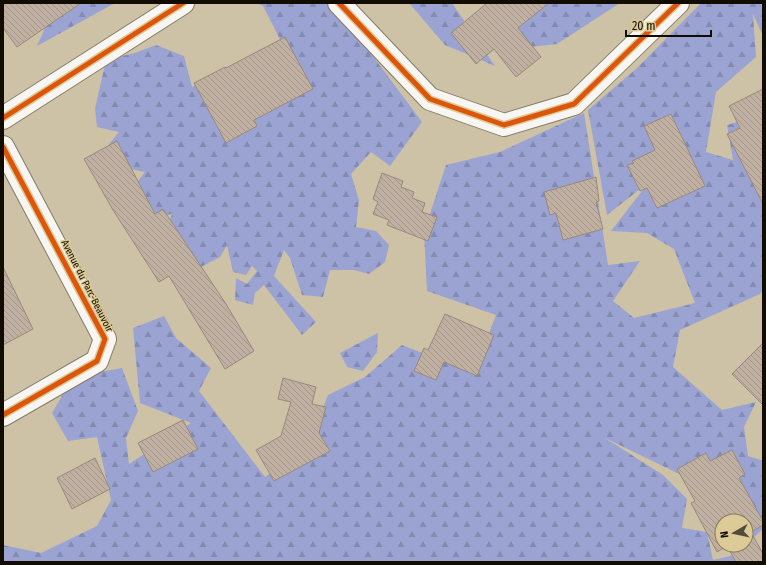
<svg xmlns="http://www.w3.org/2000/svg" width="766" height="565" font-family="'Fira Sans Condensed',sans-serif">
  <style>
    .forest { fill: url(#forest-firs) }
    .building { fill: url(#building-back-hatch); stroke: #98897b; fill-rule: evenodd }
    .lines { fill: none; stroke-linecap: round; stroke-linejoin: round }
    .minor-casing { stroke: #847c66; stroke-width: 24 }
    .minor { stroke: #f8f6f2; stroke-width: 22 }
    .cycleway-casing { stroke: #dcca97; stroke-width: 8 }
    .cycleway { stroke: #dd550b; stroke-width: 5 }
    .labels { text-anchor: middle; dominant-baseline: central; stroke-width: 3; stroke-linejoin: round; paint-order: stroke }
    .street-label { font-size: 10px; fill: #110b00; stroke: #dcca97 }
  </style>
  <defs>
    <pattern id="forest-firs" width="22" height="20" patternUnits="userSpaceOnUse"><rect width="22" height="20" fill="#9aa3d2"/><path d="M5 1l3.5 6h-7zM16 11l3.5 6h-7z" fill="#848bb2"/></pattern>
    <pattern id="building-back-hatch" width="6" height="6" patternUnits="userSpaceOnUse"><rect width="6" height="6" fill="#c0b0a2"/><path d="M-1 5l2 2M0 0l6 6M5-1l2 2" fill="none" stroke="#a4968a"/></pattern>
  </defs>
  <rect width="100%" height="100%" fill="#cdc2a6"/>
  <!-- forest -->
  <g class="forest">
    <path d="M56,3h59l-78,43z"/>
    <path d="M257,3h69l29,29 67,90 -32,44 -19,-14 -20,22 8,26 -3,27 20,4 13,14 -4,17 -16,12 -15,-4h-24l-7,27 -21,-2 -12,-37 -6,-8 -10,26 42,46 -14,13 -38,-50 -9,8 -2,12 -18,-5 1,-22 11,6 10,-13 -5,-5 -6,9 -13,-3 -6,-27 -7,12 -40,21 -18,-38 10,-26 -31,6 -8,-33 12,-15 -24,-5 -15,-19 13,-16 -22,-5 -2,-18 11,-49 29,-7 21,-8 28,11 8,31 20,-12 74,-24 -23,-45z"/>
    <path d="M409,3h43l43,63 -50,-21z"/>
    <path d="M504,3h116l-63,41 -38,4z"/>
    <path d="M701,3h62v33l-10,-22 3,43 -40,35 -10,60 27,8 -6,-35 31,-9 5,4v170l-3,4 -80,36 -7,37 49,43 34,-8 -12,25 4,29 13,4 2,-1v70l-17,15v-23h-24l-22,-37 -95,-46 58,37 24,24 -5,29 25,4 6,28 40,-9 10,11h-760v-17l38,8 56,-27 14,-26 -14,-63 -29,4 -16,-28 21,-36 49,-9 16,43 -12,27 3,26 62,-41 -51,-20 -7,-75 31,-12 12,22 35,30 -12,23 66,86 42,-28 21,-54 37,-18 37,-32 72,28 22,-58 -69,-24 -3,-59 22,-67 54,-13 84,-39 24,152 32,-4 -27,40 21,17 61,-15 -21,-54 -27,-16 -36,-2 38,-49 -42,33 -19,-105 49,-42z"/>
    <path d="M378,333l-1,19 -14,19 -16,-4 -7,-14z"/>
  </g>
  <!-- building -->
  <g class="building">
    <path d="M3,3h78l-64,44 -14,-19z"/>
    <path d="M487,3h62l-31,25 23,29 -25,20 -22,-28 -18,15 -25,-31z"/>
    <path d="M285,37l28,52 -59,31 3,6 -31,17 -32,-60 31,-16 1,1z"/>
    <path d="M763,89v115l-36,-70 13,-6 -11,-22z"/>
    <path d="M671,114l34,72 -48,22 -10,-20 -7,3 -13,-26 7,-2 -2,-2 23,-11 -11,-24z"/>
    <path d="M117,141l38,73 8,-5 63,95 28,47 -29,18 -56,-93 -10,6 -46,-72 -29,-51z"/>
    <path d="M382,173l21,8 -2,6 13,5 -2,6 13,5 -3,9 15,5 -9,24 -41,-16 2,-5 -16,-6 5,-12 -5,-3z"/>
    <path d="M596,177l3,24 -3,1 7,27 -40,11 -7,-27 -6,2 -6,-23z"/>
    <path d="M3,267l30,62 -30,16z"/>
    <path d="M445,314l49,21 -17,41 -33,-14 -8,18 -22,-9 10,-23 4,2z"/>
    <path d="M763,343v62l-31,-31z"/>
    <path d="M283,378l33,9 -4,17 14,3 -7,26 11,18 -56,30 -18,-31 25,-14 10,-34 -13,-3z"/>
    <path d="M183,420l15,29 -45,23 -15,-29z"/>
    <path d="M732,450l13,24 -6,4 24,43v4l-12,7 12,22v8h-27l-9,-16 -10,6 -26,-49 4,-2 -18,-32 29,-16 4,8zM722,521h24v24h-24z"/>
    <path d="M95,458l15,31 -38,20 -15,-31z"/>
  </g>
  <g class="lines">
    <!-- minor casing -->
    <g class="minor-casing">
      <g id="minor">
        <path d="M339,3l91,96 74,26 70,-21 104,-101"/>
        <path d="M3,118l180,-115"/>
        <path d="M3,147l102,192 -8,22 -94,54"/>
      </g>
    </g>
    <!-- minor -->
    <use href="#minor" class="minor"/>
    <!-- cycleway casing -->
    <g class="cycleway-casing">
      <g id="cycleway">
        <path d="M339,3l91,96 74,26 70,-21 104,-101"/>
        <path d="M3,118l180,-115"/>
        <path d="M3,147l102,192 -8,22 -94,54"/>
      </g>
    </g>
    <!-- cycleway -->
    <use href="#cycleway" class="cycleway"/>
  </g>
  <g class="labels">
    <!-- street labels -->
    <g class="street-label">
      <text transform="translate(87 286) rotate(63)">Avenue du Parc-Beauvoir</text>
    </g>
  </g>
  <!-- border -->
  <rect width="766" height="565" fill="none" stroke="#110b00" stroke-width="8"/>
  <!-- north arrow -->
  <g transform="translate(734 533) rotate(261)"><circle r="19" fill="#dcca97" stroke="#8b7e5b"/>
  <path d="M0-3L7 15L0 10L-7 15Z" fill="#534b3a"/>
  <text y="-6" font-size="11" font-weight="bold" text-anchor="middle" fill="#110b00">N</text>
  </g>
  <!-- scale -->
  <path d="M626 30v6h85v-6" fill="none" stroke="#110b00" stroke-width="2"/>
  <text x="632" y="30" font-size="12" fill="#110b00" stroke="#dcca97" stroke-width="3" paint-order="stroke">20 m</text>
</svg>
